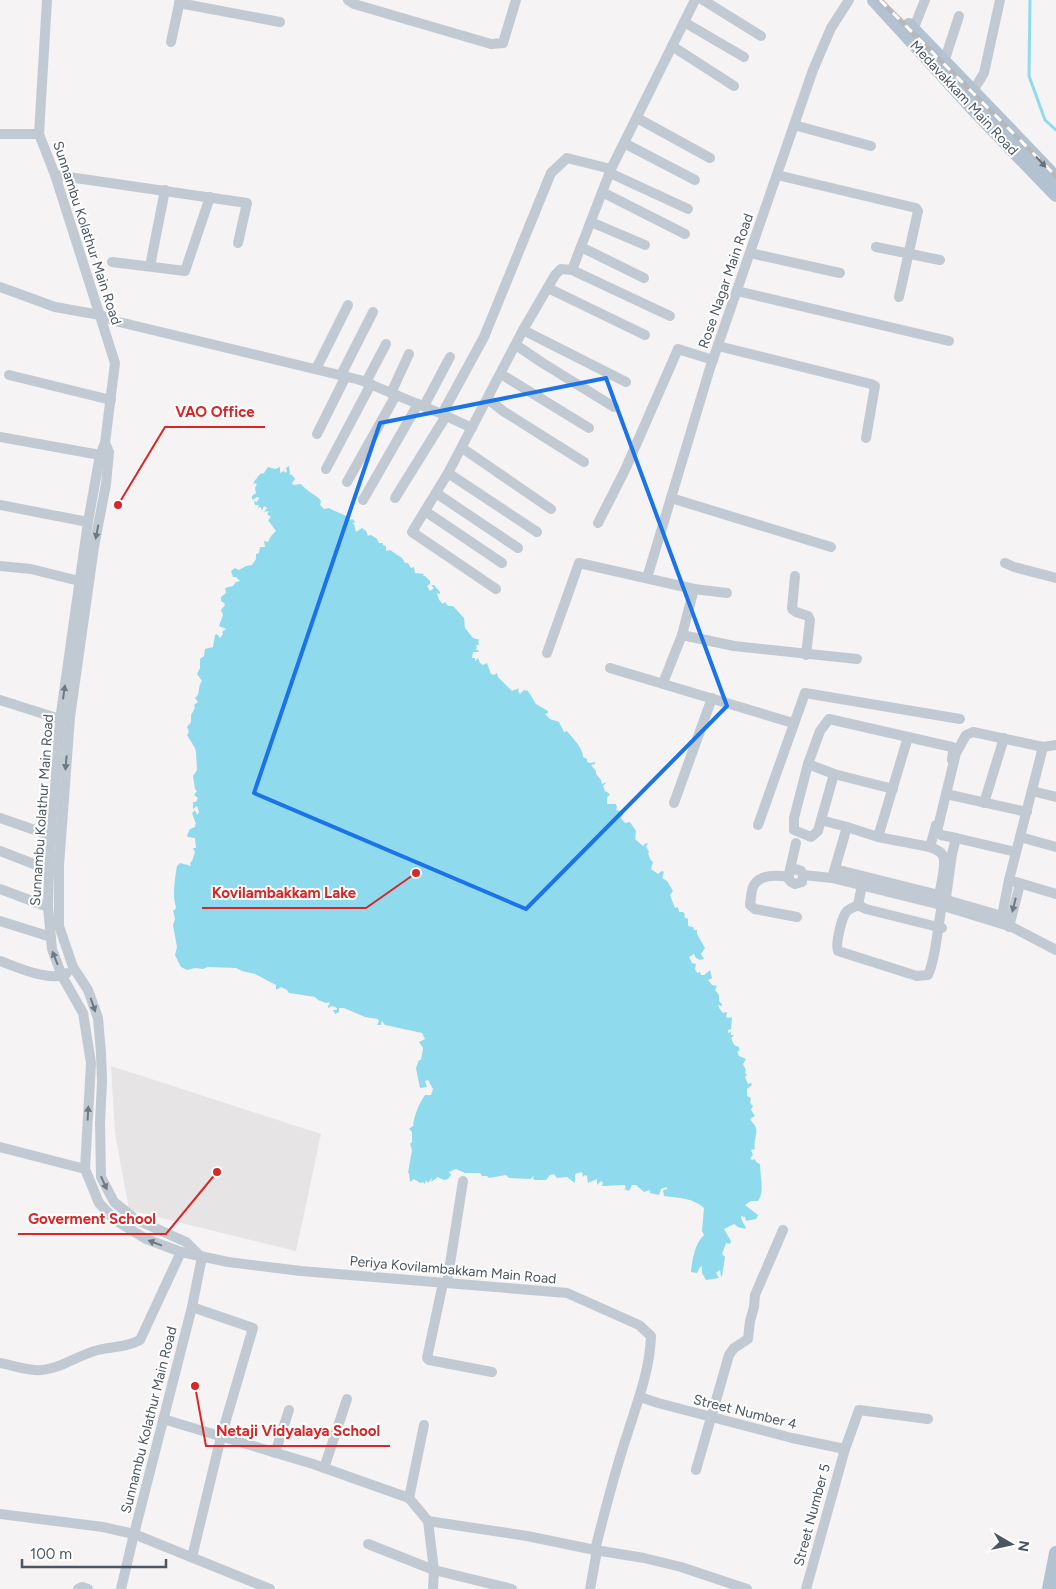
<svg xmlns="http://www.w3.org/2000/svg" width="1056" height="1589" font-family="Figtree,sans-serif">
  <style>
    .education { fill: #e6e4e5 }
    .water { fill: #90daee }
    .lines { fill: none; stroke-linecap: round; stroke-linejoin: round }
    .stream { stroke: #90daee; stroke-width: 3 }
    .minor { stroke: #c1cad2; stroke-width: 10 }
    .major { stroke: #b3c2d1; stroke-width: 14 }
    .rail-casing { stroke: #b5b8bd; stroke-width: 5 }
    .rail { stroke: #fff; stroke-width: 3; stroke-dasharray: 9; stroke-linecap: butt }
    .oneway { fill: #64717d }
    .oneway2 { fill: #6e7983 }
    .marked { fill: none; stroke: #1a73e8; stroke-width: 4; stroke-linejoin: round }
    .labels { text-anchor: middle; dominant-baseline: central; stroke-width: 4; stroke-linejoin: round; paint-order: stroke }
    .street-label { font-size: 14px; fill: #4a5661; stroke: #fff }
    .leader { fill: none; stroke: #d62828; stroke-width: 2 }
    .callout-dot { fill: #d62828; stroke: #fff; stroke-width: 2 }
    .callout-label { font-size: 15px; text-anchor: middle; font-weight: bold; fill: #d62828; stroke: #fff; stroke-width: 4; stroke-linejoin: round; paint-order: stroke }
  </style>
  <rect width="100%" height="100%" fill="#f5f3f3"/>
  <!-- education -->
  <path class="education" d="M111,1066l210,68 -25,117 -167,-41 -14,-77z"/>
  <!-- water -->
  <path class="water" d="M289,466l1,7 -1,1 3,1 3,4 -3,4 1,2 8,-1c6,8 15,10 20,17l-1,4 4,4 5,-1c6,4 13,5 21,10v2l3,-1 2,3 -3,2h2l2,8 6,-4 4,3 2,5 3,-1 6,4 2,4h4v2l3,1v5l4,-1 12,8 3,5h3l3,5 3,-1 1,6 9,1 -1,2h2l5,5v3l-3,2 3,5 4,-3 -3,-3h3l6,7v2l-3,-1c1,4 2,8 6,11l2,-2 3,4h5l11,12 1,10 8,10 7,2 -2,1 1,4h-3l1,3 -2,2h3l1,2h-6l-1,6h3v3l3,-3 2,5 3,2 4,-2 4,11 3,1 3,-2 1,4 14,14 7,-3 -1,3 2,3 4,-4 4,1 8,13 12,7v2l-3,1 5,5 9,3 5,10 3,-1c5,7 16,16 16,26l4,2v3l3,1 5,-1v2l-4,1 5,6v3l5,6 1,4 5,-2 -4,4 2,5 5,3 -3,4v6h9l1,3 -1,3 4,1 3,3 -2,4 4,5 5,-1 6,9 -1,8 8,7 3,-3 2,1 -2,2 3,6 -1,1 2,6 3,3 -2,7 7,5 4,-3 2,1 -2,6 5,3 6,10 -3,4 5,13 3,-1 1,5h4l2,2 -1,3 4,2v7l5,1 1,3h3v4l8,14 -4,6 3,5 -4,1 -4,-2 -2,-4 -5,3 3,6 4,1 -1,5 2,4 3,-1 1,3h3l6,-5 2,8 -4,2 4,5 5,1 -2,4 4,5v6l3,3v2l-4,-1 1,3 4,5 4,-1 -1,5 2,1 4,-1 -1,12 -3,1v3l3,-1v3h3l-3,3 3,7 5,2v2l1,1 -3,2 2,4 7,3 -3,5 3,6 -1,3 2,2 -2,2 3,7 3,-1 1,2 -5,4v7l4,2 -1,5 3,3 -2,4 4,6 -5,3c2,4 5,5 6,9 2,6 -3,12 -1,21l-4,1 2,5 -3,3 2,2 3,-1 1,3 4,2c0,12 5,28 -2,37h-7l-6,4 13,10 -2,4 -10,2 -1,-4 -4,-1c0,5 4,8 5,13l-8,-2 -4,-3 -10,5 7,12 -1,3 -4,-1 -4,11 3,3 -3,19 -1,1 -1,-7 -4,3 3,5 -13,2 -4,-7v-7l-2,1 -3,6 -6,-1c1,-12 4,-29 13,-37l-2,-4 2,-23c-11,-10 -25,-10 -40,-12l-1,-6 4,-1v-2l-6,2 -2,6 -9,-2v-3l-6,2 -8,-7h-4l-3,6 -5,-2 2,-1 -1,-3 -22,1h-1l1,-3 -2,-2 -4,4v-6l-9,4 -1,-7 -2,-1 -2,2 -1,-5 -7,2v9l-8,-6 -10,1 -3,-4 -4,1 -4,5h-11l-2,-1 1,-3 -4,3 -21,-1 -3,-3 -17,3 -2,-2h-5l-2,-3h-15l-9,-4 -7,3 2,3 -3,4 -4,1 -6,-3 -7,5 1,-4 -4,5 -2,-3 -1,4 -2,-2 -3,1 -6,-4 -4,3 -1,-9h-1l4,-23 -2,-6 2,-2v-10l-3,-3 5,-4 -1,-1c3,-13 6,-20 12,-29h6l2,-6 -5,-9 -3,1 2,6 -7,1 -4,-20 3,-8h2l2,-12 -4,-6 6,-3 -3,-6 -37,-8 -3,-4 -1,4h-4l2,-4 -1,-2 -13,-2 -21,-9h-5v4l-4,2 -2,-4h4v-2l-5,-2 -4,2v-2l2,-2 -1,-2 -3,1 -8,-3 -3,-3 -26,-4 -2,-3 -6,-3 -5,3v-5l-21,-11 -13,-3 -6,-3 -28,-1 -5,2 -8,-1 -8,2 -6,-3 -6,-12 2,-8 -4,-22 2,-6 -2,-9h2l1,-3c-4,-10 -1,-30 1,-41l3,-3 11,3 -1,-3 2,-2 3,-9 -2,-4h3l-1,-10 -7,-1 -1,-2 3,-6 5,-2v-2l1,-1 -4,-11 3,-3 2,5 2,-3 -2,-6 -4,3v-7h3l2,-4 -4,-3 3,-4 -2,-2 -2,-13 4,-6 -1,-18 -1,-4 -8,-13 2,-3 -2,-5 4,-5v-7l4,-7 -1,-3 4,-3 -3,-4c6,-4 2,-11 7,-17l-5,-7 3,-6v-9l4,-3 1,-7 8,-2 2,-12 2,-1 3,4 3,-4 -1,-2 4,-3 -7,-3 4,-11 -2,-5 4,-5 -1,-2 -3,-2v-4l5,-4 -1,-5 8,-2 3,-4 4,-1 -4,-4h-3l-2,-6 4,-3 4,2 7,-4 6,-1 4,-6v-5l3,-1 1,-6h5l-1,-6 4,1 3,-6 5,-5 -8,-11 3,-3 -4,-3 2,-3 -5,1 3,-4 -3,-2 -2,5 -1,-4 -3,1 1,-3h-4l-1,-4 3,1 2,-4 -2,-1 -4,3 -1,-2v-2l4,-3 -1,-5 2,-4 -4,-1 7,-9 4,-1 4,-6 7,2 5,-2v6l4,-2 2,2 1,-2 -1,-3z"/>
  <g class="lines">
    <!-- stream -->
    <path class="stream" d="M1030,0l-1,76 16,44 11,10"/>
    <!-- minor -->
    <g class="minor">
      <path d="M47,0l-8,134 16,41 60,188 -10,80 -5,12 -12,67 -28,198 -11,150 -1,37 4,42 10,27 21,37 8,50 -6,106 14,34 16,17 31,19 35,13 47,10 73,9 266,22 72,32 12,11c-1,33 -13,64 -23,96 -13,39 -23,78 -33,118l1,6 -6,33"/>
      <path d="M348,0l6,4 137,40 12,-1 13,-43"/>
      <path d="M703,0l58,36"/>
      <path d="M179,3l101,19"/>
      <path d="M684,22l60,35"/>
      <path d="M913,30l12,-30"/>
      <path d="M171,42l9,-42"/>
      <path d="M672,46l62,40"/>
      <path d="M944,62l15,-46"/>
      <path d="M973,91l11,-18 16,-73"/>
      <path d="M637,118l73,40"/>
      <path d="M794,125l77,21"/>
      <path d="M0,134h39"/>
      <path d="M624,143l71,37"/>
      <path d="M610,173l78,36"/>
      <path d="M55,175l192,28 -9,40"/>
      <path d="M777,175l139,33 2,3 -19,86"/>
      <path d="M602,192l83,42"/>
      <path d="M591,222l54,23"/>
      <path d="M581,247l63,31"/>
      <path d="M876,247l64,13"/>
      <path d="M750,253l90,20"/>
      <path d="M112,262l73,9 25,-74"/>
      <path d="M150,266l15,-76"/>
      <path d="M572,270l98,46"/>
      <path d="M0,287l55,20 45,8 15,6 245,59 82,34 42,-77 67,-164 16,-15 44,11"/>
      <path d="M548,288l97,47"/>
      <path d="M737,291l212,50"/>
      <path d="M523,330l103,52"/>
      <path d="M516,345l25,17 73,45"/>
      <path d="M718,346l153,38 4,2 -9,52"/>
      <path d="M316,369l32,-64"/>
      <path d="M501,374l88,54"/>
      <path d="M9,375l102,25"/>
      <path d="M341,375l32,-63"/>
      <path d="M366,382l20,-38"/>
      <path d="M391,393l18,-39"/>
      <path d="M488,399l15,12 81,51"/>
      <path d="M424,406l26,-49"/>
      <path d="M442,414l30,14"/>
      <path d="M317,434l29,-58"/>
      <path d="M0,437l100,18"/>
      <path d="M105,443l4,9 -3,32 -12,63 -24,170 -11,149v60l14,41 15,23 10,28 3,35 1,28 -2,42 1,54 13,25 21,17 51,23 15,15"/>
      <path d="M462,448l89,61"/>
      <path d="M326,469l45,-85"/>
      <path d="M448,473l89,59"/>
      <path d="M347,482l49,-87"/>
      <path d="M436,493l82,55"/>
      <path d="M395,498l51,-82"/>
      <path d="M671,498l160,49"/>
      <path d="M363,500l55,-96"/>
      <path d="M0,505l88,17"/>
      <path d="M425,511l77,52"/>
      <path d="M598,523l27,-53 53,-121 35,11"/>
      <path d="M1005,563l9,4 42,11"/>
      <path d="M0,566l31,3 48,12"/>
      <path d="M795,576l-3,33 4,3 12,4 2,4 -4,35"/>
      <path d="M647,578l63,-210 103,-298 18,-42 18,-28"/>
      <path d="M496,589l-84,-57 36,-59 75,-143 32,-55 6,-6 11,1 39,-101 84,-169"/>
      <path d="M682,635l52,11 123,13"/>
      <path d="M547,653l32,-90 115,26 33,4"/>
      <path d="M610,668l183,55"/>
      <path d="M663,683l19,-48 12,-46"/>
      <path d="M0,700l66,21"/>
      <path d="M808,764l12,-33 9,-12 79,18"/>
      <path d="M1032,791l24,6"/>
      <path d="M946,794l81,18"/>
      <path d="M674,803l38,-105"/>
      <path d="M984,803l20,-65"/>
      <path d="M0,818l52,18"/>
      <path d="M821,820l-3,11 -7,6 -17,-7v-12l14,-54 26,10"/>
      <path d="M758,825l47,-132 155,26"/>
      <path d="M936,825l-6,22c5,2 11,4 13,9 4,10 -4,37 -6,48"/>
      <path d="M847,827l31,10 52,10"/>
      <path d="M878,837l30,-100 44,10 1,6 -1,7"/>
      <path d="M1020,837l36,10"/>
      <path d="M956,838l60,14"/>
      <path d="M0,851l49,19"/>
      <path d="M835,869l104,26"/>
      <path d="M791,871l5,-2 5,2 2,4 -1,7 -7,2 -4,-2 -3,-4 8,-35"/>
      <path d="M803,875l29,3 105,26 75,23 44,23"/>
      <path d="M789,877c-11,-2 -28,-3 -35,8 -3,4 -3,14 -4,20l5,4 42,8"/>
      <path d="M832,878l15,-51 -26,-7 13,-46 59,15"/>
      <path d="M1009,880l47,14"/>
      <path d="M862,885l-4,20 8,4 76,19"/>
      <path d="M0,889l48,18"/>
      <path d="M858,905c-3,2 -8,3 -11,6 -5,5 -12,33 -9,40l79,25 11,-1c9,-20 9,-48 14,-69"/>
      <path d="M1002,916l-52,-15 -4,-4 6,-43 4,-16 -15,-3 -4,-4 19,-78 10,-18 7,-3 70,15 13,-2"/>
      <path d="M0,921l51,16"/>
      <path d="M1001,921l8,-41 34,-133"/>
      <path d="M1009,927l11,-43"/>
      <path d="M0,961c17,6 51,22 67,12"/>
      <path d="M0,1147l85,22"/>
      <path d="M202,1257l-10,50 -58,227 136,55"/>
      <path d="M443,1283l-16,75 2,2 63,12"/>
      <path d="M447,1283l16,-102"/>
      <path d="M192,1307l61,21 -32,109 -29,120"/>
      <path d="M0,1363c11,2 23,6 35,7 22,2 42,-15 63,-20 15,-4 27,-2 42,-10l41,-88"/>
      <path d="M640,1397l18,6 134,35 53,11"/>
      <path d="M163,1419l150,45 96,34 19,23 6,49 -1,19"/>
      <path d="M275,1453l14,-43"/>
      <path d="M324,1468l23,-69"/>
      <path d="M696,1470l33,-115 5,-7 14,-9 2,-18 4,-14 1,-12 28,-65"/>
      <path d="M409,1498l15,-73"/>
      <path d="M0,1514l103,13 31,7 -13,55"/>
      <path d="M428,1521l99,15 68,14 49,8 37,9 66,22"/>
      <path d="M368,1544l66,26 78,19"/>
      <path d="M78,1589l4,-2 6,2"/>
      <path d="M806,1589l39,-140 14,-39 69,9"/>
    </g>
    <!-- major -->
    <g class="major">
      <path d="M874,0l103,113 79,82"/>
      <path d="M909,25l147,153"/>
      <path d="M1049,1589l7,-36"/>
    </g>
    <!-- rail casing -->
    <g class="rail-casing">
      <path id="rail" d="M880,0l176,176"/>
    </g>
    <!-- rail -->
    <use href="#rail" class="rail"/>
  </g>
  <!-- one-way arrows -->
  <defs><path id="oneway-solid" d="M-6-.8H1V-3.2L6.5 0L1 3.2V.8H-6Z" transform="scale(1.25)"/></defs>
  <use class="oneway" href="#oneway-solid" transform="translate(1041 162) rotate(47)"/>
  <g class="oneway2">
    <use href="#oneway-solid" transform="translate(97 532) rotate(101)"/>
    <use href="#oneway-solid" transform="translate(64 692) rotate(-82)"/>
    <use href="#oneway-solid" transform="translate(66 763) rotate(95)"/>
    <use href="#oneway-solid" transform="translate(1014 905) rotate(104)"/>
    <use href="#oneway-solid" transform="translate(55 958) rotate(-112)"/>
    <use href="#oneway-solid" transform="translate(93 1005) rotate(71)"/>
    <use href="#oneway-solid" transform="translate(88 1113) rotate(-87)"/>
    <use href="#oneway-solid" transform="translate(104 1183) rotate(66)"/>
    <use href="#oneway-solid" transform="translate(155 1243) rotate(-159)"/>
  </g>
  <!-- marked area -->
  <path class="marked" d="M606,378l121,328 -201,203 -272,-116 126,-370z"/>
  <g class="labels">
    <!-- street labels -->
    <g class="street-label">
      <text transform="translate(964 98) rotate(47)">Medavakkam Main Road</text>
      <text transform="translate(87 233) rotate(72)">Sunnambu Kolathur Main Road</text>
      <text transform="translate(726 281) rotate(-71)">Rose Nagar Main Road</text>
      <text transform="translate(42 810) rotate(-86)">Sunnambu Kolathur Main Road</text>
      <text transform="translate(453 1270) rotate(5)">Periya Kovilambakkam Main Road</text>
      <text transform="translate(745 1412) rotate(14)">Street Number 4</text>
      <text transform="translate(149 1420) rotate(-76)">Sunnambu Kolathur Main Road</text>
      <text transform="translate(812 1515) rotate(-75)">Street Number 5</text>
    </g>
  </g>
  <!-- callouts -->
  <path class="leader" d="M118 505L165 427H265M416 873L366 908H202M217 1172L166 1234H18M195 1386L206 1446H390"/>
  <g class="callout-dot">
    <circle cx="118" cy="505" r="5"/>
    <circle cx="416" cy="873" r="5"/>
    <circle cx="217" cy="1172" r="5"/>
    <circle cx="195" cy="1386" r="5"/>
  </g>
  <g class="callout-label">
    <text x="215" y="417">VAO Office</text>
    <text x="284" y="898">Kovilambakkam Lake</text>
    <text x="92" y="1224">Goverment School</text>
    <text x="298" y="1436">Netaji Vidyalaya School</text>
  </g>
  <!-- north arrow -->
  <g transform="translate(1011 1544) rotate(99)" stroke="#ffffff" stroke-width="4" paint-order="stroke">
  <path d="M0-4L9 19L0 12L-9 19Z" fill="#4a5661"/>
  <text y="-8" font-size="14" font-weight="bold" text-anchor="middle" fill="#4a5661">N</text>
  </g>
  <!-- scale -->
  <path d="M22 1559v8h144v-8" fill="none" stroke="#4a5661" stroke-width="2.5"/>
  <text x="30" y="1559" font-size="15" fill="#4a5661" stroke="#ffffff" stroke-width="4" paint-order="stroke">100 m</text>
</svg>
